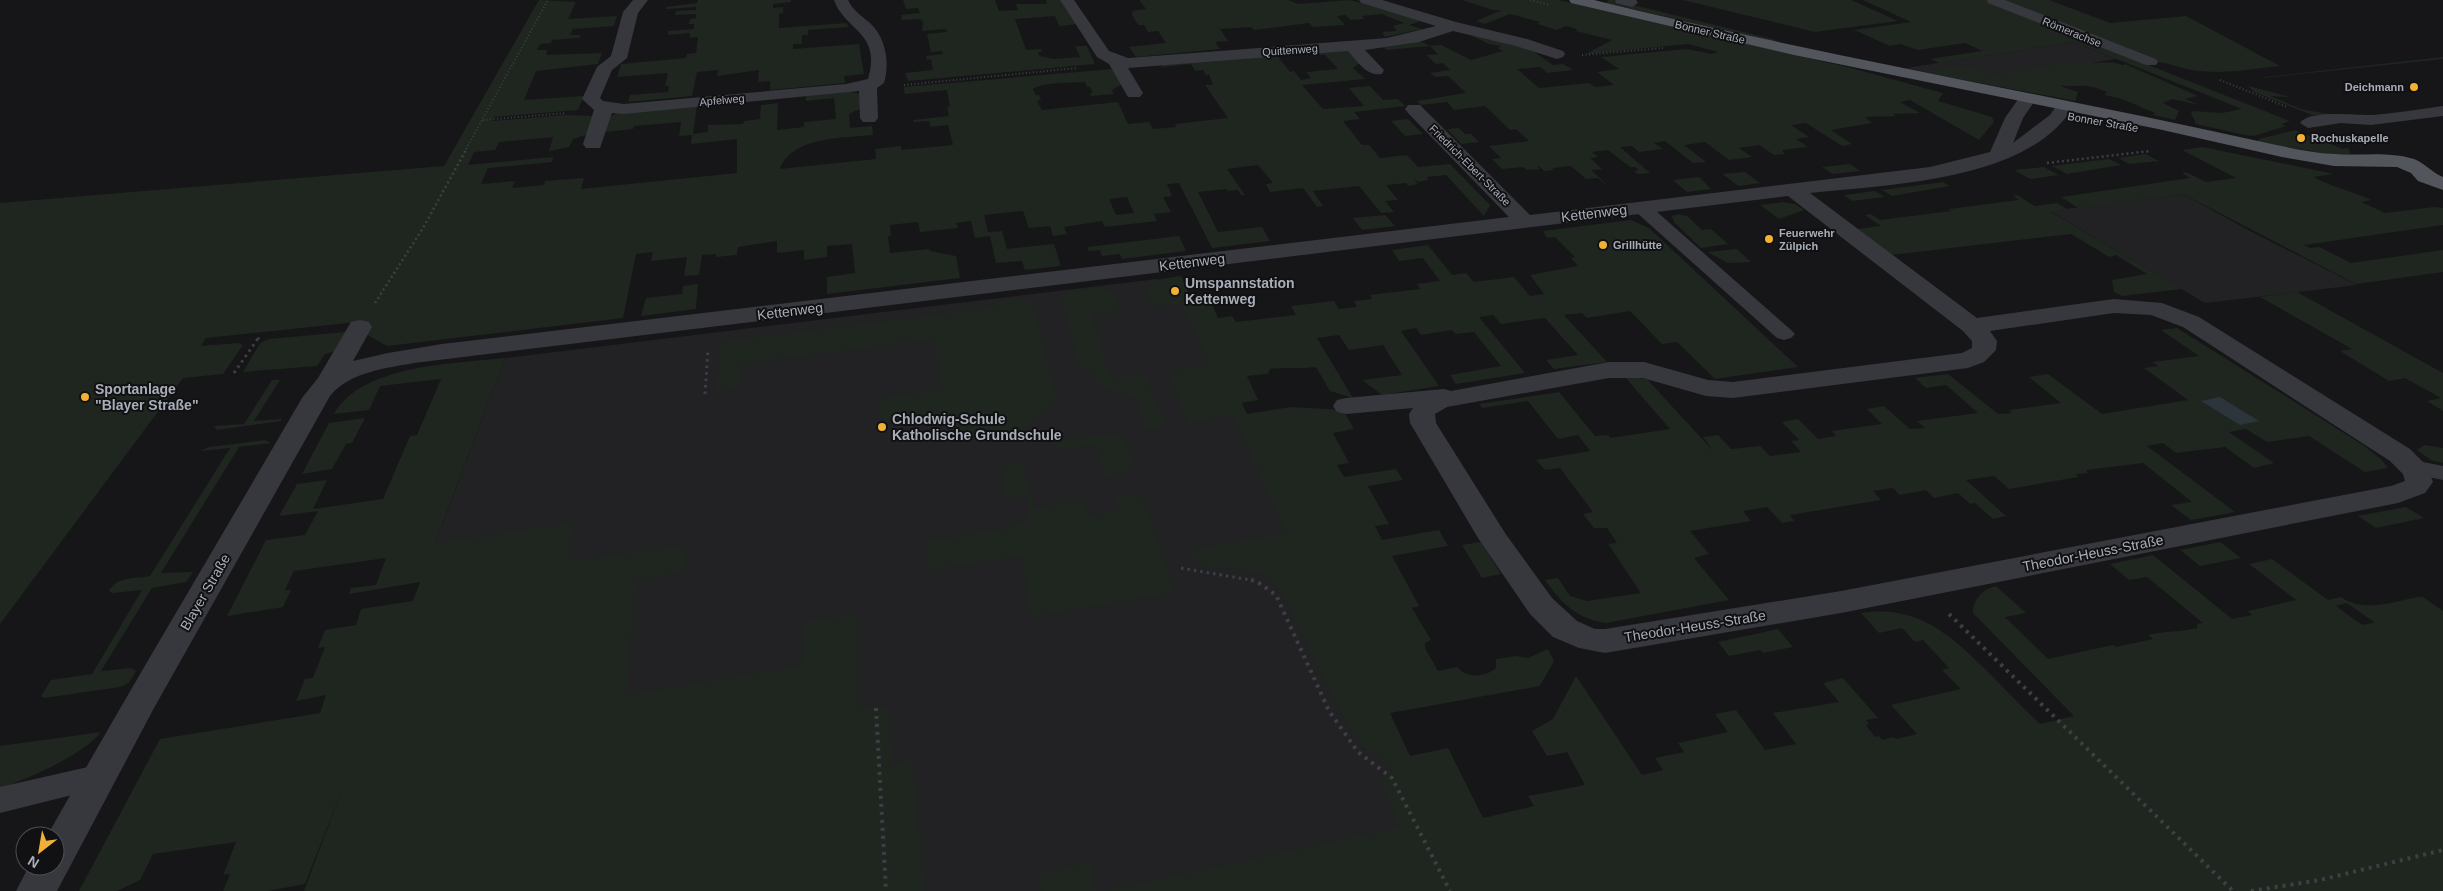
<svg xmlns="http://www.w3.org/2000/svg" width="2443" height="891" font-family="Helvetica,sans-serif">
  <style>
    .built { fill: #222225 }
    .green { fill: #1e261f; fill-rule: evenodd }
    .water { fill: #2c353c }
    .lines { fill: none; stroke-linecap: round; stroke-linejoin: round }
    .path-far3 { stroke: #3d3f44; stroke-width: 2; stroke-dasharray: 1 2.5; stroke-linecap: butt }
    .path-far2 { stroke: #3d3f44; stroke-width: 2.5; stroke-dasharray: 2 3; stroke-linecap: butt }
    .path-far1 { stroke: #3d3f44; stroke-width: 3; stroke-dasharray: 2.5 4; stroke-linecap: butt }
    .path { stroke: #3d3f44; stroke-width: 4; stroke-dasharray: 3 5; stroke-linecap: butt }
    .service { fill: #37383d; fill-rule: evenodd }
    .minor { fill: #37383d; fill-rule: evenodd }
    .primary { fill: #53555c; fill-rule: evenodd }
    .poi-dot { fill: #f2b134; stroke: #111113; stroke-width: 2 }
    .labels { text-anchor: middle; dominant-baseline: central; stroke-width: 4; stroke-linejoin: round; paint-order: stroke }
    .far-street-label { font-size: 11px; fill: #a8adb8; stroke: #111113 }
    .far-poi-label { font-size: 11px; font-weight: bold; fill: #a8adb8; stroke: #111113; text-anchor: start }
    .street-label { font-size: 14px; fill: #a8adb8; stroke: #111113 }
    .poi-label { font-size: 14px; font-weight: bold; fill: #a8adb8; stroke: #111113; text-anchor: start }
  </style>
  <rect width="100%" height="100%" fill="#161618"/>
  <!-- built -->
  <g class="built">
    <path d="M2074,42l42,17 -143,23 -67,-14z"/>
    <path d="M2183,194l69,38 105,53 -152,18 -155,-92z"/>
    <path d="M1157,279l8,19 25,-3 266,559 -169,37h-983l201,-533z"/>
  </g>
  <!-- green -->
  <g class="green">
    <path d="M539,0l37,2 -8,17 49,-3 -3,10 -41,3 -3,6h11l-2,3 -27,2 -1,3 -11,1 -3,6h10l-1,5 56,-2 -4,11 -62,7 -12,29 60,-4 -6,14 -84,7 -3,4 75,-6 27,1 -5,18 -15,5 -4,8 -20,4 4,-14 -54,5 -4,8 -21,2 -6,13 85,-8 -1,5 -64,6 -7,16 34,-3 -3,7 32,-3 1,-4 39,-3 -3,11 156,-16v-34l-46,5 1,-9 -13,1 2,-14 -47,4 -1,3 -28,3 4,-15 8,-4 80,-8 -4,29 15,-2v-7l35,-1 1,-3 16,-2 1,-14 17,-2 -1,27 27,-3v-5l32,-3 -2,-21 -28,3v-6l42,-4 12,3 2,14 -13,6 1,14 22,-2 1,9c-29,3 -81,1 -93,34l96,-10 -1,-10 26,-3v4l52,-5 -5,-20 -17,2 -2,-6 -16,1v-2l36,-4 -2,-9 3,-1 -3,-16 -42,4 -2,-7 210,-18 9,15 -10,6 2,4 -23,2 -1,-3h3l-3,-6h-3l-2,-5c-15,1 -42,0 -52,7l3,6h3l2,5 -4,1 5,9 76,-8 10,22 21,-2 4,7 23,-2 -1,-3 53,-6 -23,-33h8l-4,-11 -3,1 -3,-5 -8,1 -4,-7 -29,3 -2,-4 115,-10 15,19 4,-1 7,9 10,-2 -5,-6 32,-3 -13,-14h-5l-1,-4h31l11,11 -8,6 12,11 -63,6 21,24 41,-3 -15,-18 21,-2 13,14 15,-1 7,7 -51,6 6,7 -17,2 19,24h7l11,13 27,-3 11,12 32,-3 40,41 -6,11 -38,-41 -19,2 1,3 -10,2 -4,-3 4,5 -10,2 -2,-3 -20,2 12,15 -13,1 9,11 -13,1 -22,-27 -46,5 10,15 -6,1 -14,-19 -33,4 -4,-8 7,-1 -15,-18 -31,4 18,26h-4l-3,-5 -10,1 -2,-2 -28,3 20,40 44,-5 8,14 -58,7 -33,-65 -12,1 5,12 -9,1 8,15 -17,2 3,7 -52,6 -3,-6 -38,6 3,7 -14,2 -3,-10 -21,2 -6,-17 -39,4 4,17 14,-1 5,18 47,-5 7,22 -36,4 -3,-9 -26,2 -6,-27 -15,2 -4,-17 -15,2 2,5 -38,4 -2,-10 -28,3 1,11h-3l2,17 39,-4 1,2 26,5 4,22 -133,16v-17l28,-4 -3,-29 -25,2v11l-23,3v-10l-27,3v-12l-39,6 -1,8 -21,2v-3l-14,1 -3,20 -15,1 3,-19 -36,4 2,-9 -17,2 -13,64 -236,28 -23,-13 6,-10h-22l-142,15 -5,8 37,-3 5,2 -20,29 -40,4 -183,246v-421l444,-37zM1127,197l7,16 -18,2 -7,-16z"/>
    <path d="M698,0h93v2l-18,2v4l10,-1v6l-4,1v14l67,-5 3,4 -41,3v5h-6v9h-9v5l66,-5 5,30 -20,2 1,7 -75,7v-9l-12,1 1,-12 -42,6 1,-6 -21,2 -5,24 -64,6 2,-7 38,-3 1,-6h-4l3,-13 -51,4 4,-13 65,-6 1,-4 9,-1 2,-16 -8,1v-5l-22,2v-4l26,-2v-5h-5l1,-5 6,-1v-4l-21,1 1,-4 20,-1v-3l-30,2v-2l31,-4z"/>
    <path d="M903,0h92l4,11 19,-1 -2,-6h31l-1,-4h16l15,24 -18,2 -4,-10 -40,3 11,31 15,-1 1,2 -4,2 2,3 13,3 27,-2 -5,-11h12l8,18 -187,17 -3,-8 28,-3 -2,-11 -4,1 -1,-4 17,-2 -1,-3 -11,1 -4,-18 20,-2 -1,-3 -24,2 1,-9 -3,-3 -18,1 -1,-5 19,-2 -2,-5 -12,1z"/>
    <path d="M1139,0h149l10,4 52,-4 71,21 -12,4 13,4 -37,8 -3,-5 15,-1 -4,-5 11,-3 -22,-9 -20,2 2,3 -13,1 -6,-5 -8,1 8,9 -32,2 -4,-4 -55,7 -3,-3 -31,2 8,12 -13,1 5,7 -84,8 -7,-10 37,-4 -8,-12 -10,1 -4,-7h-6l-7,-12h3l-2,-2 14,-2z"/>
    <path d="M1462,0h97l292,68 92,25 -5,8 54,16 2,5 -15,18 -69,-40 -10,2 20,11 -27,1 2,2c-11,1 -19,0 -30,1l7,6 -41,7 21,14 -10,2 -36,-23 -15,2 18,12 -13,2 12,8 -26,3 3,4 -11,1 -15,-10 -20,3 13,9 -23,3 -24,-18 -21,3 22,17 -13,1 -28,-22 -11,2 9,6 -24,3 -7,-6 -12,1 30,26 -12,1 -4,-3 5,-1 -4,-3h-5l-22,-17 -16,2 6,5 -8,1 12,11 -11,1 20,18 -13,-10 -12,1 -15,-13 -19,2 2,2 -10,1 -5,-5h-2l3,3 -13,1 -3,-3 -22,2 -10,-10 9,-1 -12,-12 40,-5 -13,-12 -6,1 -25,-24 -31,4 -7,-8 -26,3 -4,-4 49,-8 -18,-17 -13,1 -5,-4 20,-3 -7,-7 -7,1 -10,-9 12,-1 -8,-8 -44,4 -3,-4 35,-6 12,6 11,-1 30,15 32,-9 -5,-3 3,-2 -12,-2 -17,-8 7,-2 51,15 23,16 10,-1 10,6 -26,3 -7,-6 -23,2 22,19 50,-5 6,4 19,-2 -17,-13 22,-3 -18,-12 86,-8 25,5 6,-2 -30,-8 -102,10 26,-14 -36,-9 1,-2 -11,-3 -9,4 -20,-6 3,-2 -30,-8 -25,10 -9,-3 26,-11h-9z"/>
    <path d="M1608,0h5l163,40 -3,2 -158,-37 -8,-2z"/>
    <path d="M1683,0h168l47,21 -83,11z"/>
    <path d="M1863,0h186l61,23 76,-7 94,50c-31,3 -62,10 -93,3 -15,-3 -26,-10 -41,-5l144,57 -9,3 5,2 -32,10 -9,-1 -49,-11 -5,-11 2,-2 29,2 20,-4 -168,-67 -134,21 -10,-4 52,-8 -17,-8 -47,7 -18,-6 -10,2 -36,-16 57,-8z"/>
    <path d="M2443,57v2l-180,19 2,-1z"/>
    <path d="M2083,61c13,4 26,-1 40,4l2,-1 73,32 -13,3 15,6 -28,-6 -9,4 16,8 -4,9 -22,-5 2,-2 -33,-14 -17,-4 2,-3c-14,-5 -17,-7 -31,-6 -6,1 -10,-1 -16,0l18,6 -3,9 -152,-29 47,-7 23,10z"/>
    <path d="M2248,86l42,11 -20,-1 31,13 32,6h-21l-58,-23z"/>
    <path d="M1408,119l15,15 -18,2 -14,-15z"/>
    <path d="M1459,128l6,6h6l8,8 -18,2 -14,-15z"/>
    <path d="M2295,130l48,19 5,-1 3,6 -17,1 -76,-13 1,-3z"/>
    <path d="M2203,147l131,27 -21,3c19,10 39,14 58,23l-10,2 24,11 49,-6 9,1v17l-139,20 6,3 9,-1 32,16 92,-13v22l-87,12 -173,-90 -105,14 -17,-11 129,-19 -8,-5 4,-1 20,10 30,-4 -54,-28z"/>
    <path d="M2146,154l13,7 -30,3 -11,-6z"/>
    <path d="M2109,159l12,6 -54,9 -15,-8z"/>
    <path d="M1850,164l10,7 -27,3 -11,-7z"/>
    <path d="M2044,167l15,8 -29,4 -16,-9z"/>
    <path d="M1745,172l15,11 -22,3 -15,-12z"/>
    <path d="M1699,177l12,12 -24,3 -14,-12z"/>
    <path d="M1943,182l7,4 -58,10 -10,-6z"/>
    <path d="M1875,191l10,6 -33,4 -8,-6z"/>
    <path d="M2017,195l18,11 22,-3 10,6 -16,3 131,77 -60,7 -8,-4 -2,-12 35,-6 -31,-19 -7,2 -38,-23 -180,21 -34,-26 24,-3 -16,-11 6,-1 9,6 71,-9 -2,-2 70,-9 -6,-4z"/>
    <path d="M1783,202l12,2 9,6 -25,9 -19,-14z"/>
    <path d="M1679,214l8,2 15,14 9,-1 17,15 -27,4 -27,-26 -2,-6z"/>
    <path d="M1385,215l10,11 -33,4 -9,-12z"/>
    <path d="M1631,220l18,8 149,139 -83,12 -38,-37 -15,2 -32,-33 -43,7 -5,-5 -18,2 43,47 -53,7 -8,-9 32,-5 -33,-37 -44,6 -8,-9 -14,2 46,56 -69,11 -6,-9 51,-9 -27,-34 -18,2 -4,-4 -31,5 -5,-7 -15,3 38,55 -57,9 -20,-15 40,-5 -19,-30 -34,5 -10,-15 -22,3 36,60 -23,-7 -14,-24c-16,2 -30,0 -46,2l-2,5 -21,2 11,24 -16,3 5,11 44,-7 52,3 11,19 -21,4 16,30 -12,2 7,12 52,-8 7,11 -35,6 21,38 -14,2 7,14 57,-10 9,16 -56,10 27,50 -7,2 19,32 -6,3v5l13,23 19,-4c10,12 29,10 39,1v-9l20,-3 12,2 20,-9 6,12 -14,25 -150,27 20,43 38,-8 35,70 51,-12 -6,-10 57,-11 -18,-33 -20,4 -15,-25 21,-12 23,-43 66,99 21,-5 -8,-12 29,-6 -6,-9 50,-11 -13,-18 21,-4 29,40 31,-6 -23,-31 66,-11 -16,-19 20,-5 35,40 -12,2 3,4 -3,1 9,12 4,-1 3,4 12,-3 2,2 21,-5 -26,-29 70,-16 -19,-19 7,-2 -26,-28 -8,2 -13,-14 -23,5 -18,-20c56,-9 90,22 127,59 17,17 34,35 52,52l34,-8 -101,-103c0,-14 10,-24 23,-27l30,27 -21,4 43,42 65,-14 3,2 37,-8 -5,-4c17,-4 32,-3 49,-7v-4l6,-1 -56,-46 -18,3 -19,-16 43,-9 79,64 20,-4 -4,-4 48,-11 -47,-36 23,-5 56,41 13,-3c23,16 51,5 77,0h5l20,14v280h-1336l293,-64 -20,-47 12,-10 -33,-27 -28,-47 -49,-104 -15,-16 -30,-9h-34l-7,-3 -6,-14 97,-17 -55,-118 -45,8 -19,-52 41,-6 -28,-61 -27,3 -8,-14 9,-13 26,-4 9,19 17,-1 11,24 14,-2 4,6 60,-7 -5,-9 43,-5 5,8 18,-2 -3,-6 18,-2 -2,-4 50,-6 -3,-5 23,-3 -17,-23 -24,3 -7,-11 36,-5 24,30 14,-2 8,9 40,-5 16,19 14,-2 -14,-19 48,-9 -7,-8 4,-1 -20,-20 -8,1 -4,-7zM2347,603l27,19 -1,1 -11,2 -26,-19z"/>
    <path d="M1179,236l7,15 -64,8 -2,-5 -18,2 -2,-6 -11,1 -2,-4z"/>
    <path d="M1737,249l14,13 -23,1 -21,-11z"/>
    <path d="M698,284l-2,25 -55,7 5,-18 36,-4 1,-8z"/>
    <path d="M1098,287c14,4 19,10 23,24l-29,4 18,63 35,-4 22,52 -21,4 -10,-32 -35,-10 -9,-16 -12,-5 -18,-65 8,-11z"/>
    <path d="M2297,292l146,81v38l-16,-10 14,-3 -36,-20 -16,3 -49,-30 12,-2 -92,-52z"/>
    <path d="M1018,298l13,3 27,100 -45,36 -62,7 -5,-30 -65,9 -2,-25 63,-8 -8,-51 -193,25 -1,25 -24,3 4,-50 273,-34 11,-9z"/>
    <path d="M2177,328l186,117 18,14 7,9 -23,4 -56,-36 -42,6 -21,-13 -17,3 45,31 -20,5 -29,-21 -49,6 -13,-10 -16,3 88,66 -44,8 -20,-15 21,-3 -49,-39 -57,7 2,3 -12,1 2,3 -69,12 -15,-13 -28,4 40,36 -13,3 -18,-16 -5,1 -12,-11 -24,5 -8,-8 -26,5 -7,-7 -20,3 8,9 -91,15 4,6 -12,2 -15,-16 -24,4 8,10 -61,10 19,23 -15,4 35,42 -123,23c-29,-4 -45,-20 -61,-43l13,-2 12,18 17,5 54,-8 -33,-49 9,-1 -10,-15h-13l-11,-14 10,-2 -33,-44 -15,2 -9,-10 54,-9 -12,-16 -20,4 -30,-38 -46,7 -3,-4 80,-12 36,44 13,-1 2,3 60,-9 -45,-52 22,2 67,73 -11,-15 15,-2 13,14 29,-3 10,10 31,-4 -10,-11 8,-1 -17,-18 16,-3 20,20 18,-3 -4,-5 50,-7 -15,-15 17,-3 26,23 15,-1 -8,-7 61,-8 -32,-28 -20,3 -11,-10 33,-4 50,40 14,-1 -3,-3 52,-7 -32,-26 19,-3 54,40 86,-14 -44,-32 14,-2 -6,-4 47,-6 -38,-26z"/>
    <path d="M345,332l-9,19 -11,3 -8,12 -74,6 17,-29 9,-4z"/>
    <path d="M505,358l-70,185 138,-20 -6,38 120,-15 -1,26 -50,8 -10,115 176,-29 1,-44 53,-8 2,96 30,-4 4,58 20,-4 13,131h-621l39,-104 -38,97 -37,7h-45l7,-17 -7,1 13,-33 -83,12 -13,26 -23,11h-38l81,-152 160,-26 6,-18 -30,6 9,-22 8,-1 12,-31 -7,1 7,-18 31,-5 5,-16 52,-8 7,-19 -71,12 2,-6 25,-3 10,-27 -92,13 -9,19h6l-8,17 -56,9 39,-76 39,-5 13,-24 -39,5 18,-32 30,-4 -14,29 70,-10 27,-63 7,-1 24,-56 -61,7 -11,24 -35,4c28,-50 120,-50 171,-56z"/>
    <path d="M272,380h8l-26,41 28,-2 -1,2 -64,9 -3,-4 30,-2z"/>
    <path d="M365,418l-13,25 -6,1 -14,25 -30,5 27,-51z"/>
    <path d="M1111,434l13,5 9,27 -9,8 -20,3 -9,-32 -38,5 -3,-8z"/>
    <path d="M265,440l6,3 -32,4 -78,126 32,-1 -7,10 -34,6 -51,83 30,-3 5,3 -7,12 -9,4 -76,11 -3,-2 10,-16 41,-6 50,-84 -30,3 -3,-2c8,-15 26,-12 41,-15l80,-128 -30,3 9,-4z"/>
    <path d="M2425,445l18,3v15l-12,-3 -14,-10z"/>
    <path d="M1011,461h12l11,47 50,-8 4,15 31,-4 -3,-15 11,-3 15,4 33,95 -144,25 -9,-61 -93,14 -2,-29 84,-13v-5l19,-3 -4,-24 -20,3 -6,-31z"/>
    <path d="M2406,507l18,11 -48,10 -18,-12z"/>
    <path d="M1481,542l20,32 -19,4 -20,-33z"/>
    <path d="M2220,542l21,16 -41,8 -20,-16z"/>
    <path d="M1778,629l15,18 -30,6 -3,-3 -31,6 -11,-14z"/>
    <path d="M101,732c-18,23 -73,47 -101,56v-42z"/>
    <path d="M1090,862l6,29h-55l-3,-17z"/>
  </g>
  <!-- water -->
  <path class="water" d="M2220,397l39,24 -19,4 -39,-24z"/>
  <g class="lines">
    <!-- path-far3 -->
    <g class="path-far3">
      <path d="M1530,0l19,5"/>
      <path d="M1582,55l81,-7"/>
      <path d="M2220,80l67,27"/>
      <path d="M904,85l173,-17"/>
      <path d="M483,120l83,-7"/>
      <path d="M466,149l82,-149"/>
    </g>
    <!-- path-far2 -->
    <g class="path-far2">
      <path d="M2047,163l103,-12"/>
      <path d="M375,303l48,-75 44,-80"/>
      <path d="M258,339l2,-3"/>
    </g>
    <!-- path-far1 -->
    <g class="path-far1">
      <path d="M234,373l25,-36"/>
      <path d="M705,394l3,-44"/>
      <path d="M1181,568l75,13"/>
    </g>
    <!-- path -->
    <g class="path">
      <path d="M1251,580l5,1 20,14 53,116 29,41 34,26 58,113"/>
      <path d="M1949,614l284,277"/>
      <path d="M876,708l10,183"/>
      <path d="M2251,891l69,-11 123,-30"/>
    </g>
    <!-- service -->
    <g class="service">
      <path d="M1615,0h21l2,3 -6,4 -16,-4z"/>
      <path d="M1987,0h18l151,59 2,3 -2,3h-10l-158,-62z"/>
      <path d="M2443,106v10l-72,9 -30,-2 -33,5 -8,-5c10,-14 57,-7 73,-8 23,-2 47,-6 70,-9z"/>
      <path d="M1642,203l6,1 143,126 4,4 -4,4 -7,2 -7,-2 -141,-126 -3,-4 3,-4z"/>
      <path d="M2413,460l30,6v14l-39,-8 -3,-5 3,-5z"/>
      <path d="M101,764l11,3 5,9 -5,9 -112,28v-26z"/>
    </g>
    <!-- minor -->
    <g class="minor">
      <path d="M633,0h15l-10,13 -11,45 -15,12 -12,28 3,3 21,3 222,-20 22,-5c14,-47 -23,-48 -34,-79h14c5,11 14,16 22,23 16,15 20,40 14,60l-7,5 1,30 -3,4h-12l-3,-4 -1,-27 -235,23 -12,-1 -12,35h-14l-3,-4 11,-34 -12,-11 15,-32 14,-11 12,-44z"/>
      <path d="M1060,0h14l35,51 19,7 259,-20 49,-12 -75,-23 -2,-3h23l74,22 71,17 36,12 2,3 -2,3 -6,2 -41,-13 -63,-15 -34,11 -54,8 19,20 -2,4c-15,3 -25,-13 -34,-23l-220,17 15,25 -3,4h-12l-19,-33 -12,-7z"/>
      <path d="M2027,94l6,1 3,4 -13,19 -10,25 37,-28 9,-13h12l3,4c-46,76 -184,78 -264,87l167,125 137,-19 48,4 37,14 211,132 17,17 6,16 -8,11 -27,10 -557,110 -236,40 -26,-5 -26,-11 -23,-23 -52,-76 -68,-115 -1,-9 4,-6 -67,6 -9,-2 -4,-6 4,-6 9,-2 98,-9 7,2 158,-29h35l64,18 25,2 229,-29 10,-5v-7l-9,-10 -175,-135 -1374,167c-27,5 -65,9 -84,33l-176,312 -97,183h-41l13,-25h26v-30h-8c83,-147 170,-292 255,-438l16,-20 33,-56 9,-2 9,2 3,5 -19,34 35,-8 54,-9 1067,-127 -101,-104 -3,-4 3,-4h12l110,110 400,-48 60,-15 15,-34 16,-23zM2114,313l37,2 32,12 207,134 13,13 2,7 -14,5 -550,105 -236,38h-10l-18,-8 -25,-23 -47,-65 -69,-110 -1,-9 12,-7 162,-29h34l63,18 27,2 235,-30 16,-6 12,-12 1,-9 -7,-10z"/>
    </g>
    <!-- primary -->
    <path class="primary" d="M1569,0h25c220,54 443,92 664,141 25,5 51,12 77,13 27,2 53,-3 79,5 11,4 18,14 29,18v13l-25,-9 -7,-8 -14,-6 -63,-1 -52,-9 -124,-28 -364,-74 -223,-52z"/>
  </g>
  <!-- markers -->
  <g class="poi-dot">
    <circle cx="2414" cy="87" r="5"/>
    <circle cx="2301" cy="138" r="5"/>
    <circle cx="1769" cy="239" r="5"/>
    <circle cx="1603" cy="245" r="5"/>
    <circle cx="1175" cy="291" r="5"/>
    <circle cx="85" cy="397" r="5"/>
    <circle cx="882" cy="427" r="5"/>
  </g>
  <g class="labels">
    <!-- far-street labels -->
    <g class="far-street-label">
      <text transform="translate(1710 32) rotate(13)">Bonner Straße</text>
      <text transform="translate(2072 32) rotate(22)">Römerachse</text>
      <text transform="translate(1290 50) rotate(-4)">Quittenweg</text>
      <text transform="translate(722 100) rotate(-5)">Apfelweg</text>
      <text transform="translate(2103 122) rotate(10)">Bonner Straße</text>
      <text transform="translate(1470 165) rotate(45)">Friedrich-Ebert-Straße</text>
    </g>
    <!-- far-poi labels -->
    <g class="far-poi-label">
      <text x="2404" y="87" text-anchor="end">Deichmann</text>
      <text x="2311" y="138">Rochuskapelle</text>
      <text x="1779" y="233">Feuerwehr<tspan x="1779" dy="13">Zülpich</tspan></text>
      <text x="1613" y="245">Grillhütte</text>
    </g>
    <!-- street labels -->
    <g class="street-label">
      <text transform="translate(1594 213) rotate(-7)">Kettenweg</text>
      <text transform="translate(1192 262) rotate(-7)">Kettenweg</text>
      <text transform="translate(790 311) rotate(-7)">Kettenweg</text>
      <text transform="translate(2093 553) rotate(-11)">Theodor-Heuss-Straße</text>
      <text transform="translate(205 592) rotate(-60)">Blayer Straße</text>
      <text transform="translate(1695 626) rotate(-9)">Theodor-Heuss-Straße</text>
    </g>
    <!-- poi labels -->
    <g class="poi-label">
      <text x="1185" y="283">Umspannstation<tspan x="1185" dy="16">Kettenweg</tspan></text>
      <text x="95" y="389">Sportanlage<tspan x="95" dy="16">"Blayer Straße"</tspan></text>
      <text x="892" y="419">Chlodwig-Schule<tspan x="892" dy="16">Katholische Grundschule</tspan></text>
    </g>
  </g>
  <!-- north arrow -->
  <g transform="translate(40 851) rotate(211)"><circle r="24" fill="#111113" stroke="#4d4f55"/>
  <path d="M0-4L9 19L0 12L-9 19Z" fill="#f2b134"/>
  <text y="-8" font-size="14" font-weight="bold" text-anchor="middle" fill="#a8adb8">N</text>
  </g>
</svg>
